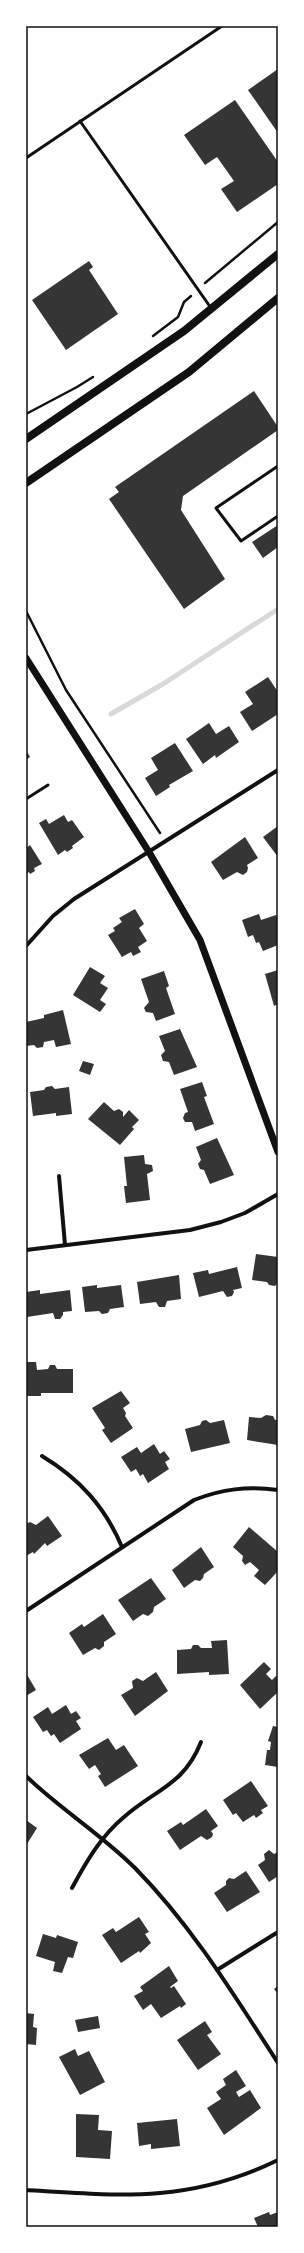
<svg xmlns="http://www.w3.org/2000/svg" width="304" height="2253" font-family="Montserrat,sans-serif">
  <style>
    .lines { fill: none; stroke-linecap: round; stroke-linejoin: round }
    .stream { stroke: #d9d9d9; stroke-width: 5 }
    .building { fill: #353535 }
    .path { stroke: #111; stroke-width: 2.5 }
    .service { stroke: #111; stroke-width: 3 }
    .minor { stroke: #111; stroke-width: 4 }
    .tertiary { stroke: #111; stroke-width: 7 }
    .secondary { stroke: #111; stroke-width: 8 }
    .neatline { fill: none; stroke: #111; stroke-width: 1.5 }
  </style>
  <rect width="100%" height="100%" fill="#fff"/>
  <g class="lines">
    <!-- stream -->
    <path class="stream" d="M111,714l52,-30 115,-75"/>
  </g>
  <!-- building -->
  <g class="building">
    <path d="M278,69v64l-30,-43z"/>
    <path d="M235,100l43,62v22l-41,28 -16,-23 13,-8 -17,-24 -12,8 -21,-30z"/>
    <path d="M89,261l4,6 -4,3 29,44 -52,36 -34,-50z"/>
    <path d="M254,391l24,36v3l-95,66 -2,14 44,69 -41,30 -75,-110 10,-7 -4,-5z"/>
    <path d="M278,525v22l-15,11 -11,-16z"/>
    <path d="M268,677l10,15v22l-26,17 -12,-19 13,-8 -8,-12z"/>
    <path d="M209,723l7,11 13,-8 10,16 -23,16 -1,-3 -12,9 -17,-25z"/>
    <path d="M175,743l18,28 -24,14 1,2 -14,9 -11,-18 13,-8 -7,-12z"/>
    <path d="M26,750l4,7 -4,3z"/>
    <path d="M64,815l4,7 4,-2 12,17 -12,9 1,2 -6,4 -2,-2 -7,5 -19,-32 7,-4 3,5z"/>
    <path d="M278,826v31l-15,-20z"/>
    <path d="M245,837l13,21 -11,7 1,3 -1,4 -4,3 -6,-3 -14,8 -12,-18z"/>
    <path d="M30,845l12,19 -8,4 1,3 -5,3 -1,-2 -3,2v-26z"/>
    <path d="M135,909l9,15 -5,4 8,13 -9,6 3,5 -8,4 -2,-4 -9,5 -14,-22 7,-4 -2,-3 9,-6 -3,-4z"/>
    <path d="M259,914l2,6 15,-5 2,5v25l-15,6 -4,-9 -3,1 -3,-8 -5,2 -6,-17z"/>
    <path d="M90,967l15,9 -5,7 8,5 -8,12 6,4 -6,8 -27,-17z"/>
    <path d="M278,970v34l-4,2 -9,-32z"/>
    <path d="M164,971l5,15 -3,2 9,26 -19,7 -3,-8 -7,-1 -2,-4 5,-6 -8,-23z"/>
    <path d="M63,1010l8,34 -15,3 -2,-7 -10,2 -1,5 -6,1 -3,-3 -8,1v-24l18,-4v-3z"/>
    <path d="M180,1029l17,38 -23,8 -5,-13 -6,-1 -2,-6 4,-4 -6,-15z"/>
    <path d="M83,1061l11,3 -4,11 -11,-4z"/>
    <path d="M202,1082l5,14 -3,1 10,27 -19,7 -3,-9h-7l-2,-4 2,-5 3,-1 -8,-23z"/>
    <path d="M52,1086l3,3 14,-2 3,27 -16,2v-3l-23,3 -3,-24 14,-2 2,-3z"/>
    <path d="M104,1102l10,9 5,-2 4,3v5l6,-7 10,10 -7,7 2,2 -14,16 -32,-26z"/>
    <path d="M217,1138l17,37 -24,9 -6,-14 -4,-1 -2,-5 3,-4 -5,-13z"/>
    <path d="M144,1155l1,9 7,1 1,6 -6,3 3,26 -24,3 -2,-17h3l-3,-29z"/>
    <path d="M256,1254l22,3v25l-3,4 -6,-1 -2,-3 -15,-2z"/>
    <path d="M237,1267l5,21 -9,2 1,2 -2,4 -5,1 -4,-6 -24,6 -6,-24 15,-3 1,4z"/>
    <path d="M179,1275l2,24 -14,2 -2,6h-6l-3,-5 -16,2 -3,-22z"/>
    <path d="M97,1285v3l24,-3 3,22 -14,2 -2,4 -6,1 -3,-3 -14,1 -3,-25z"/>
    <path d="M40,1290v4l30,-4 2,21 -9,1v3l-3,4h-5l-2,-6 -26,4 -1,-25z"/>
    <path d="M26,1362h10l1,8 11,-1 2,-4h5l2,4h16v24h-32v3h-15z"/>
    <path d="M121,1391l9,12 -7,5 3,5 -1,3 8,12 -22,15 -9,-13 3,-2 -13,-20z"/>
    <path d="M266,1415l7,1 2,4h3v25l-31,-5 2,-23 12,1z"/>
    <path d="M206,1420l4,3 14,-3 6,23 -39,9 -6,-23 15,-4 2,-4z"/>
    <path d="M154,1444l6,10 4,-3 6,8 -5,3 4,7 -21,14 -5,-9 -3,2 -4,-7 -5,3 -10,-15 16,-10 4,6z"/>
    <path d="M48,1516l14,20 -15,10 -2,-3 -11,11 -1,-2 -7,4v-32l4,-2 6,3z"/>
    <path d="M249,1527l29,25v19l-13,14 -11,-9 5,-6 -9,-8 -5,3 -3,-4 1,-5 -10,-9z"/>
    <path d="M201,1547l13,20 -10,7 -1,4 -3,3 -5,-1 -11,8 -12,-18z"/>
    <path d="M151,1578l15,21 -12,8 -1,5 -5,4 -5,-2 -10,7 -15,-21z"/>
    <path d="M103,1614l13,20 -12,8v4l-5,4 -4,-2 -12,7 -14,-22 13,-9 2,3z"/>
    <path d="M227,1640l2,34 -20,1v-3l-32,2v-24l14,-1 2,-4h5l3,3h11l-1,-7z"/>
    <path d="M264,1662l7,7 -5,5 6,6 4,-4 2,2v14l-18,17 -20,-24z"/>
    <path d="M156,1672l12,19 -33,25 -14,-21 12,-7 -1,-7 5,-3 6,3z"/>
    <path d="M26,1673l10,17 -10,6z"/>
    <path d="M66,1705l5,9 5,-3 5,7 -5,3 5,8 -21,14 -6,-9 -3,2 -4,-6 -4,2 -10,-15 15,-10 4,7z"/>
    <path d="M273,1726l5,1v40l-13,-2 2,-15h3l1,-8 -3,-1z"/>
    <path d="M108,1738l8,12 8,-5 14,21 -33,21 -7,-11 3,-2 -6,-9 -6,4 -10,-14z"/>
    <path d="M251,1781l17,25 -7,4 2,3 -7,5 -2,-3 -11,7 -7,-9 -3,2 -10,-15z"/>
    <path d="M206,1809l12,17 -7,5 2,3 -1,3 -5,3 -6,-4 -21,14 -13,-19 14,-9 2,3z"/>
    <path d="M26,1820l11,8 -10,16 -1,-1z"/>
    <path d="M269,1850l5,4 4,-2v24l-9,6 -11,-17 7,-5 -1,-6z"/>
    <path d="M246,1871l14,21 -33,20 -13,-19 12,-8v-4l3,-3 5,1z"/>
    <path d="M139,1917l10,15 -4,2 6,9 -11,10 -1,-2 -18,12 -19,-28 11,-7 3,4z"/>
    <path d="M43,1934l13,4 1,-3 21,7 -5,16 -5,-1 -6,16 -9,-2 2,-9 -19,-6z"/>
    <path d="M169,1966l9,15 -8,6 1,1 3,-2 12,18 -5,4 -1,-2 -19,12 -10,-14 -8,6 -9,-14 9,-5 -3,-4z"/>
    <path d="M278,1986v8l-4,-5z"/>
    <path d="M26,2013l8,1 -1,13 4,1 -1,17 -10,-1z"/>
    <path d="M98,2016l2,12 -22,4 -3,-12z"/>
    <path d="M205,2021l7,11 -5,3 14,19 -23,16 -21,-30z"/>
    <path d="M75,2049l3,7 11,-5 16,31 -25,13 -21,-38z"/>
    <path d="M236,2070l10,16 -10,6 3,5 11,-7 11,18 -37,27 -17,-27 14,-9 -5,-7 10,-7 -3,-6z"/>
    <path d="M76,2114l23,1 -1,15 14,1 -2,28 -34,-2z"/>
    <path d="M177,2119l3,27 -29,3v-5l-12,2 -2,-23z"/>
    <path d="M269,2212l1,3 8,-3v15h-20l-4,-9z"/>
  </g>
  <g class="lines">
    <!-- path -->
    <g class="path">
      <path d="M205,283l73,-61"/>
      <path d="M153,336l25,-19 6,-15 7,-6"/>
      <path d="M26,414l51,-27 16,-10"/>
      <path d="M26,611l40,79 94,143"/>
    </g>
    <!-- service -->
    <g class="service">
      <path d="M80,121l131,187"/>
      <path d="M26,158l196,-132"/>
      <path d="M278,466l-62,42 25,33 37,-25"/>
      <path d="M26,799l22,-14"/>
    </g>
    <!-- minor -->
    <g class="minor">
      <path d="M26,946l27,-30 21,-17 204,-129"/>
      <path d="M59,1176l6,69"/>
      <path d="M26,1250l164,-20 31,-8 24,-9 33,-19"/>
      <path d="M42,1456c38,23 63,51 80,91"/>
      <path d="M26,1611l168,-111c28,-11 53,-14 84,-10"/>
      <path d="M26,1776c34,33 75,58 109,92 57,58 99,127 143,195"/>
      <path d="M72,1888c14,-26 29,-52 52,-71 32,-28 60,-32 77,-75"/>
      <path d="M217,1970l61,-38"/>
      <path d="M26,2190c94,6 164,13 252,-30"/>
    </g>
    <!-- tertiary -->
    <path class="tertiary" d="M26,658l123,194 51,88 78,212"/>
    <!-- secondary -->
    <g class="secondary">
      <path d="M26,439l158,-108 94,-77"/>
      <path d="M26,483l163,-111 89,-74"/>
    </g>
  </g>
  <!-- border -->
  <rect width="304" height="2253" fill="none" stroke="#ffffff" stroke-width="54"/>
  <rect x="27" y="27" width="250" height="2199" class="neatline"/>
</svg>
